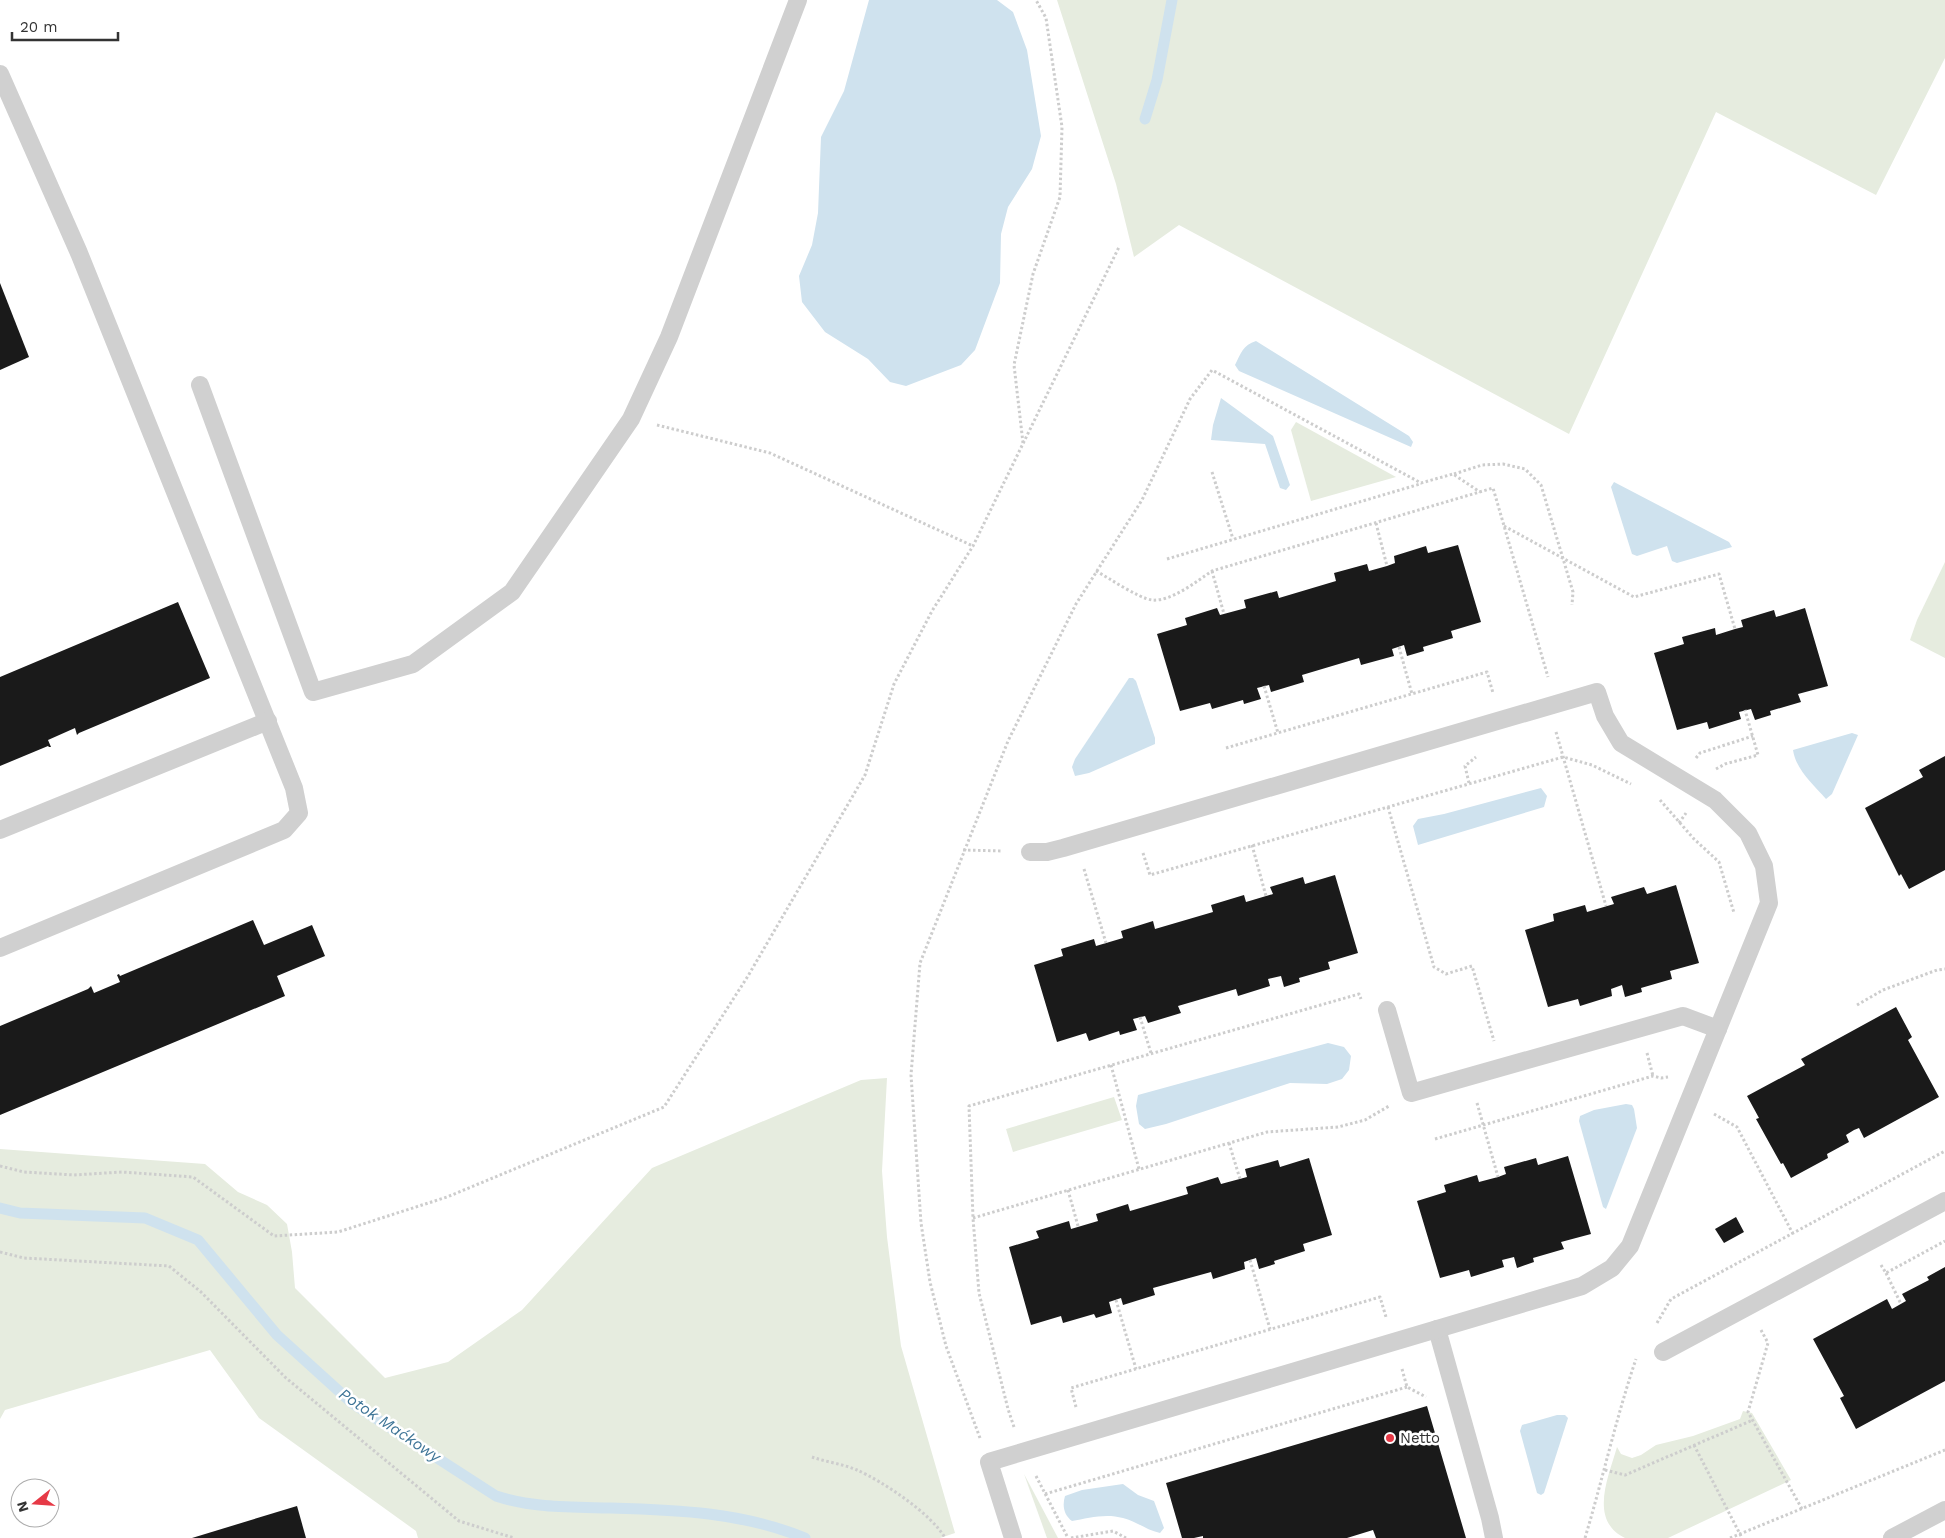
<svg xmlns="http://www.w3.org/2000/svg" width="1945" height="1538" font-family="'Work Sans',sans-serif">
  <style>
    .green { fill: #e6ecdf }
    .water { fill: #cfe2ee }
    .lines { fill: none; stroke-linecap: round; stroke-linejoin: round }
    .stream { stroke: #cfe2ee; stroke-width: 11 }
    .building { fill: #1a1a1a }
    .path { stroke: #cdcdcd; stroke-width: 3; stroke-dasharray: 2.5 2.5; stroke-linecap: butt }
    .service { stroke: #d0d0d0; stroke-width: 18 }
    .poi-dot { fill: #e63946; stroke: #fff; stroke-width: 2 }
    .labels { text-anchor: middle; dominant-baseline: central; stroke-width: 5; stroke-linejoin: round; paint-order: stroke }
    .poi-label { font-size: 15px; fill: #333; stroke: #fff; text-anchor: start }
    .water-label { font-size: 16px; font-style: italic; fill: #3f7597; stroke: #fff }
  </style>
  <rect width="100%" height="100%" fill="#fff"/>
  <!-- green -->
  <g class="green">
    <path d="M1057,0h888v58l-69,137 -160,-83 -147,322 -390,-209 -45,32 -18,-73z"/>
    <path d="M1296,422l100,55 -85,24 -20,-71z"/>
    <path d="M1945,562v96l-35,-18 7,-20z"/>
    <path d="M887,1078l-5,93 5,66 14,109 54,187 -15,5h-522l-2,-7 -157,-113 -49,-68 -205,60 -5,9v-270l205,15 33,28 29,13 20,19 5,28 3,36 90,90 63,-16 74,-52 130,-142 209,-88z"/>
    <path d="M1114,1097l8,23 -109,32 -7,-23z"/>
    <path d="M1743,1411l9,2 39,67 -123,58h-43c-37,-18 -16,-62 -8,-91l4,7 11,4 9,-3 15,-10 37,-9 47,-17z"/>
    <path d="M1024,1474l34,64h-11z"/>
  </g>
  <!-- water -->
  <g class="water">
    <path d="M869,0h128l16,12 14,38 14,86 -9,33 -24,38 -7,27 -1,49 -25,67 -14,15 -55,21 -16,-4 -22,-23 -43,-27 -23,-30 -3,-26 13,-31 6,-32 3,-76 23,-46z"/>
    <path d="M1256,341l153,95 4,6 -2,5 -172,-76 -4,-6c6,-12 8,-20 21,-24z"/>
    <path d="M1221,398l52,38 17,49 -4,5 -6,-2 -15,-44 -54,-4 2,-15z"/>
    <path d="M1614,482l115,60 3,5 -55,16 -5,-2 -5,-15 -30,10 -5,-2 -21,-67z"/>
    <path d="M1129,678h4l3,3 19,57v6l-66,29 -14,3 -3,-9 3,-8z"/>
    <path d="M1852,733l6,2 -26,59 -6,5c-13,-15 -30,-29 -33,-49z"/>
    <path d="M1541,788l6,8 -3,11 -126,38 -5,-19 5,-7 26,-5z"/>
    <path d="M1328,1043l16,4 7,9 -2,14 -7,9 -15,5 -37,-1 -124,41 -21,5 -6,-5 -3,-18 2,-11z"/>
    <path d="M1626,1104l6,1 2,4 3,19 -31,81 -3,-2 -24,-86 1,-5 14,-6z"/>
    <path d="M1557,1415h8l3,3 -24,75 -3,2 -4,-2 -17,-62 2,-6z"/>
    <path d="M1123,1484l15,11 16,6 10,27 -4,5c-14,-3 -24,-12 -37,-15 -17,-5 -35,0 -51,3 -8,-6 -10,-15 -7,-25l17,-6z"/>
  </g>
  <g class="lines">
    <!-- stream -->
    <g class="stream">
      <path d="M1145,119l12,-39 15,-80"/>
      <path d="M0,1208l20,5 125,5 53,22 79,95 75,68 144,93c36,12 76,11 114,12 68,2 131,4 195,30"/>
    </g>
  </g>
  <!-- building -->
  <g class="building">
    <path d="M0,283l29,74 -29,13z"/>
    <path d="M1458,545l23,77 -30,9 2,7 -30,9 1,4 -17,5 -3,-11 -12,4 2,7 -33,9 -2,-7 -57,17 2,7 -33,10 -2,-7 -12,3 4,11 -17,5 -1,-4 -31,9 -2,-6 -30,8 -23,-77 30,-9 -2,-7 32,-10 3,7 26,-7 -2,-8 33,-9 2,7 57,-17 -2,-8 33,-9 2,7 18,-5 8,-3 -1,-7 32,-10 2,7z"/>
    <path d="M178,602l32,76 -131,55 -2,2 -2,-7 -27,12 3,7h-2l-1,-1 -48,20v-89z"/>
    <path d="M1805,608l23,78 -30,8 3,8 -31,9 1,4 -16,5 -4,-11 -12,3 2,7 -32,10 -2,-7 -30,8 -23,-77 30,-9 -2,-7 33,-9 1,7 19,-6 8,-2 -2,-7 33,-10 2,7z"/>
    <path d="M1945,756v114l-36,19 -8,-15 -2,2 -34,-68 58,-31 -4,-7z"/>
    <path d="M1335,875l23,78 -30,9 2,7 -31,9 1,4 -16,5 -3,-11 -13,3 2,7 -32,10 -2,-7 -58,17 3,7 -33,10 -3,-7 -12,3 4,11 -17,5 -1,-4 -30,10 -3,-8 -29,9 -23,-77 29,-9 -2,-7 33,-10 2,7 27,-8 -2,-7 32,-10 2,8 58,-17 -2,-7 33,-10 2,7 27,-8 -3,-7 33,-10 2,7z"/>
    <path d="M1676,885l23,78 -29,8 2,8 -31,9 1,4 -17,5 -3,-12 -11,4 1,7 -32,10 -2,-7 -30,8 -23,-77 29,-9 -1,-7 32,-9 2,7 27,-8 -3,-7 33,-10 3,7z"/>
    <path d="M253,920l11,25 48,-20 13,31 -48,20 8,20 -285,119v-89l88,-37 3,-3 3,7 26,-11 -3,-7 2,-1 1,2z"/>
    <path d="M1896,1007l16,30 -4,3 31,57 -75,41 -5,-10 -5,2 -8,5 3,7 -22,12 1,4 -37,20 -8,-15 -2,1 -25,-45 3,-1 -12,-22 58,-31 -4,-6z"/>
    <path d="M1568,1156l23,78 -30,8 3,7 -31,9 1,4 -17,6 -3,-11 -12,3 2,7 -33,10 -2,-7 -29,8 -23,-77 29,-9 -2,-7 33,-10 2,7 19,-5 8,-3 -2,-7 32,-9 2,7z"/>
    <path d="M1309,1158l23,77 -29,9 2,7 -31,10 1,3 -16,5 -3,-11 -12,4 1,7 -32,10 -2,-7 -58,16 2,7 -32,10 -2,-7 -12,4 3,11 -16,5 -2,-4 -31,9 -2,-7 -30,9 -22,-78 30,-9 -3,-7 33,-10 2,8 27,-8 -2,-7 32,-10 2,7 58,-17 -2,-7 32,-10 3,7 26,-7 -2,-8 33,-9 2,7z"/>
    <path d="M1736,1217l8,15 -20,11 -9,-14z"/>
    <path d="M1945,1267v114l-89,48 -16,-31 4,-2 -31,-57 74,-40 5,10 14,-8 -4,-7 27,-14 -2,-3z"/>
    <path d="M1427,1406l39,132h-90l-3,-8 -26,8h-144v-2l-9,2h-12l-16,-55z"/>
    <path d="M297,1506l9,32h-114z"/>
  </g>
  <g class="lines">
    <!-- path -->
    <g class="path">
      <path d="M657,425l113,28 203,93"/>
      <path d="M1023,443l-9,-78 19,-91 27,-77 2,-70 -16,-109 -10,-18"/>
      <path d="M1212,472l21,67"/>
      <path d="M1454,474l28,-9 21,-1 22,5 16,16 32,107 -1,13"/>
      <path d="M1376,523l11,43"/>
      <path d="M1504,526l130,71 85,-23 16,55"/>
      <path d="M1167,559l253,-75"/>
      <path d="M1096,571c13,7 42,27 56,29 19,2 45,-19 60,-29l281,-83 55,189"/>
      <path d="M1212,571l12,43"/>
      <path d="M1399,647l13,47"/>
      <path d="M1264,686l14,47"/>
      <path d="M1556,732l50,174"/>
      <path d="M1226,748l261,-76 6,21"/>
      <path d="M1696,758l4,-5 53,-17"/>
      <path d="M1716,769l9,-5 33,-9 -13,-45"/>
      <path d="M1469,783l-4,-17 11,-9"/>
      <path d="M1660,800l34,39 25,23 15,51"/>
      <path d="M1388,807l46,160 12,7 26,-8 22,75"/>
      <path d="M1679,823l7,-10"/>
      <path d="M1252,845l14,51"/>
      <path d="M963,850l40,1"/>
      <path d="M1143,853l7,22 413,-118 29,8 39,19"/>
      <path d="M1084,869l22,74"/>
      <path d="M1857,1005l26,-15 54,-20 8,-1"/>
      <path d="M1140,1017l11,36"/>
      <path d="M1647,1053l6,23"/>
      <path d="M1111,1065l28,104"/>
      <path d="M1477,1103l21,74"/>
      <path d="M1714,1114l23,13 56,107"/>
      <path d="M1435,1139l218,-63 8,2 7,-1"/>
      <path d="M1229,1143l11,36"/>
      <path d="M0,1166l24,6 50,3 48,-3 71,5 81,59 64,-4 109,-35 217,-90 84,-131 117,-201 29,-91 38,-73 41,-65 146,-299"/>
      <path d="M1068,1190l10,36"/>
      <path d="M973,1218l294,-86 71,-5 27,-7 24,-14"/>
      <path d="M0,1252l24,6 145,8 32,26 85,86 173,143 55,17"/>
      <path d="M1250,1260l20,69"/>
      <path d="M1881,1265l5,8 59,-32"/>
      <path d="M1886,1273l15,31"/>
      <path d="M1116,1300l20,69"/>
      <path d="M1657,1323l14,-24 274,-148"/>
      <path d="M1761,1330l7,13 -20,69 54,97"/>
      <path d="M1402,1369l5,18 19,10"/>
      <path d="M1076,1407l-5,-19 309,-91 6,20"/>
      <path d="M1014,1427l-6,-18 -29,-116 -6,-75 -4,-112 390,-112 2,5"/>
      <path d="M980,1438l-34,-92 -16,-64 -9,-59 -10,-148 9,-112 88,-222 68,-137 66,-104 48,-101 22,-29 209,113 32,-9 27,18"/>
      <path d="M1694,1445l48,93"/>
      <path d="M812,1457c14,5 31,7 45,13 25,11 75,44 88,68"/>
      <path d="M1605,1470l20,5 128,-55"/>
      <path d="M1036,1476l32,62"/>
      <path d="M1045,1494l362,-107"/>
      <path d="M1071,1538l42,-7 13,7"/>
      <path d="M1585,1538c18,-60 31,-120 51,-179"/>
      <path d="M1730,1538l215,-88"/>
    </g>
    <!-- service -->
    <g class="service">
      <path d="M0,74l79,179 215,535 5,25 -15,17 -284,118"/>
      <path d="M200,385l113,307 100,-28 99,-72 119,-173 38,-82 129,-337"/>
      <path d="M0,830l268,-109"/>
      <path d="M1387,1010l24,83 272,-77 35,13"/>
      <path d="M1437,1329l53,189 4,20"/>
      <path d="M1663,1352l282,-151"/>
      <path d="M1013,1538l-24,-76 593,-176 30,-18 18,-22 139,-343 -5,-37 -16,-33 -33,-33 -94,-57 -16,-27 -8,-24 -534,156 -16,4h-17"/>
      <path d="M1892,1538l53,-28"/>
    </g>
  </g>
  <!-- markers -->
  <circle class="poi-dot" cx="1390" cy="1438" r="5"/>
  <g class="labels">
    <!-- poi labels -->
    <g class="poi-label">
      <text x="1400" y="1438">Netto</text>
    </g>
    <!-- water labels -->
    <g class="water-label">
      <text transform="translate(390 1425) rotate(34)">Potok Maćkowy</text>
    </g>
  </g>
  <!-- north arrow -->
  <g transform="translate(35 1503) rotate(253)"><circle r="24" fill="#ffffff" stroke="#adadad"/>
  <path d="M0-4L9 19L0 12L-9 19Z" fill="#e63946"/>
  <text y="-8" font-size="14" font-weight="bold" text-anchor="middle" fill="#333333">N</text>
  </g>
  <!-- scale -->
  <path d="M12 32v8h106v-8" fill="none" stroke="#333333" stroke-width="2.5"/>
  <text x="20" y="32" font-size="15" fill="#333333" stroke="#ffffff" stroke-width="4" paint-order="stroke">20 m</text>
</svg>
